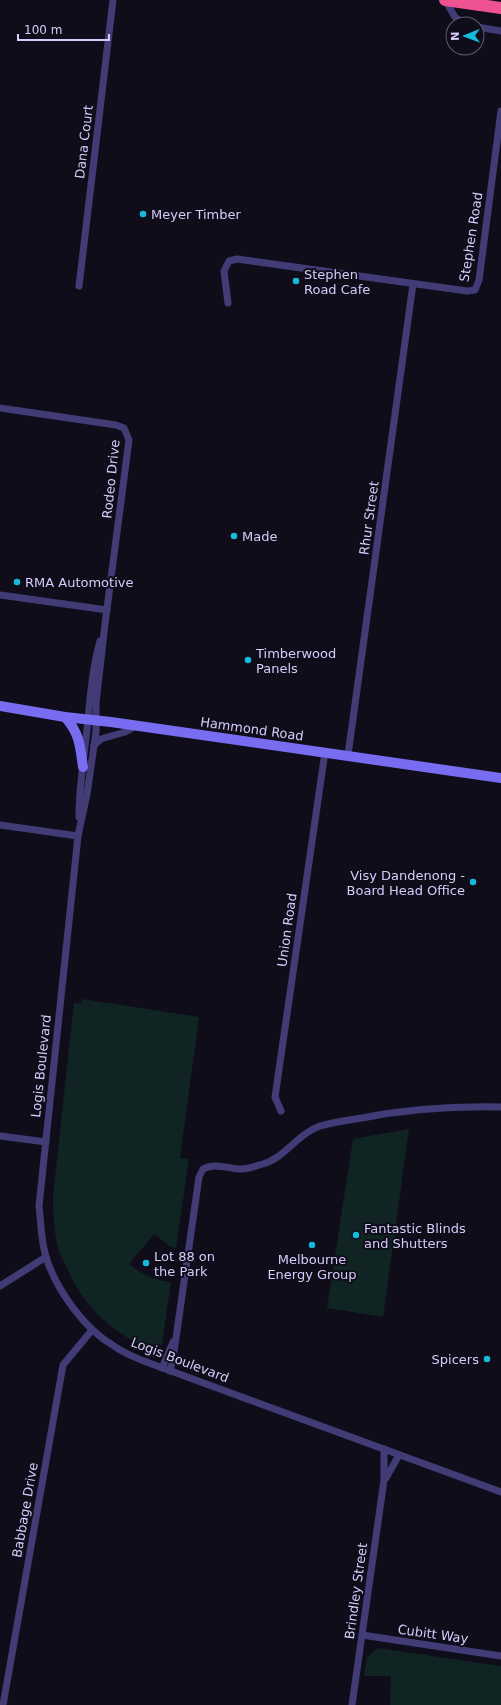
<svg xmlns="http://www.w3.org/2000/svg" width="501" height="1705" font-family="'DejaVu Sans',sans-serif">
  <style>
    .green { fill: #102424 }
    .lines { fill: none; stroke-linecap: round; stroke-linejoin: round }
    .street { stroke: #423c76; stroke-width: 7 }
    .secondary { stroke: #786cf1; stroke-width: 10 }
    .highway { stroke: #ef5292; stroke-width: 12 }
    .poi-dot { fill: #15bbdd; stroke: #100d1b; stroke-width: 1.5 }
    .labels { text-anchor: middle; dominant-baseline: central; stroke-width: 4; stroke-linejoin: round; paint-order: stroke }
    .street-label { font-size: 13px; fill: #d4ccfa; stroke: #100d1b }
    .poi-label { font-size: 13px; fill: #d4ccfa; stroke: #100d1b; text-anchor: start }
  </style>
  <rect width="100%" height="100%" fill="#100d1b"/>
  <!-- green -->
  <g class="green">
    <path d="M82,999l117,18 -19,141 9,1 -13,89 -5,-1 -17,-13 -25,30c13,11 26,16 42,18l-9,62 -10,7c-40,-20 -67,-41 -85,-83 -4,-8 -8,-15 -10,-23 -3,-16 -4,-33 -4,-49l21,-193 7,1z"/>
    <path d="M409,1129l-26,188 -56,-9 26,-169z"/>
    <path d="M378,1648l123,18v39h-111l1,-29h-27l3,-19z"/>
  </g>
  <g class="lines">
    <!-- street -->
    <g class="street">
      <path d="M445,0l10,17 9,7"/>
      <path d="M477,27l24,4"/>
      <path d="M79,286l34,-286"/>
      <path d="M228,303l-4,-32 5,-10 8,-2 230,32 8,-1 4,-10 22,-169"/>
      <path d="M0,408l116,17 8,3 5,12 -24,184 -9,79v29l-9,62 -9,42 -39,370c2,17 2,35 7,51 10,32 38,72 68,89 8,6 18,10 27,14l360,132"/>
      <path d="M0,595l107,15"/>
      <path d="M94,745l7,-6 24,-7 11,-6"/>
      <path d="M348,755l65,-471"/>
      <path d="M79,817c0,-30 5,-59 8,-88 3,-30 5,-59 13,-88"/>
      <path d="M0,825l78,11"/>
      <path d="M281,1111l-6,-14 50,-345"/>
      <path d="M0,1136l46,6"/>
      <path d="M0,1286l46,-29"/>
      <path d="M162,1368l11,-26"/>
      <path d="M170,1371l3,-12 26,-182 4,-8c12,-7 26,0 39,0 6,0 14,-3 21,-5 22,-6 34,-30 57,-38 14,-4 28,-6 42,-8 46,-9 92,-12 139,-11"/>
      <path d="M386,1478l13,-23"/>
      <path d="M362,1635l139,21"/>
      <path d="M3,1705l60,-340 29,-35"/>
      <path d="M352,1705l32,-225v-31"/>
    </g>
    <!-- secondary -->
    <g class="secondary">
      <path d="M0,706l65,11 46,5 390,56"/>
      <path d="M65,717c15,17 15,29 18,50"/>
    </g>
    <!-- highway -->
    <path class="highway" d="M445,0l56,8"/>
  </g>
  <!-- markers -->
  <g class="poi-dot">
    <circle cx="143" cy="214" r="4"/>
    <circle cx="296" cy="281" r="4"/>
    <circle cx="234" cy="536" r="4"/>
    <circle cx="17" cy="582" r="4"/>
    <circle cx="248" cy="660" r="4"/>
    <circle cx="473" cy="882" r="4"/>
    <circle cx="356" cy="1235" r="4"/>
    <circle cx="312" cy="1245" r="4"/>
    <circle cx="146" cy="1263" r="4"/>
    <circle cx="487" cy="1359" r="4"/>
  </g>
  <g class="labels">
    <!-- street labels -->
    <g class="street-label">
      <text transform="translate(84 142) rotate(-83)">Dana Court</text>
      <text transform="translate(471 237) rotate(-81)">Stephen Road</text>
      <text transform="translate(111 479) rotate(-84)">Rodeo Drive</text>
      <text transform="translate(369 518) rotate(-82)">Rhur Street</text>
      <text transform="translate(252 729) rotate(8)">Hammond Road</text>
      <text transform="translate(287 930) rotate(-82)">Union Road</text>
      <text transform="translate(41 1066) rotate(-84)">Logis Boulevard</text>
      <text transform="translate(180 1360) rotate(21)">Logis Boulevard</text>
      <text transform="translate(25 1510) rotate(-80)">Babbage Drive</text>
      <text transform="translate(356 1591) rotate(-82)">Brindley Street</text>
      <text transform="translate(433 1634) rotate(8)">Cubitt Way</text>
    </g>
    <!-- poi labels -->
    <g class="poi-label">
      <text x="151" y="214">Meyer Timber</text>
      <text x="304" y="274">Stephen<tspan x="304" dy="15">Road Cafe</tspan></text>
      <text x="242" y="536">Made</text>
      <text x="25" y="582">RMA Automotive</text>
      <text x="256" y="653">Timberwood<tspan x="256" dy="15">Panels</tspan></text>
      <text x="465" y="875" text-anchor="end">Visy Dandenong -<tspan x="465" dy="15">Board Head Office</tspan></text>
      <text x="364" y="1228">Fantastic Blinds<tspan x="364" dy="15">and Shutters</tspan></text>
      <text x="154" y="1256">Lot 88 on<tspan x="154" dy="15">the Park</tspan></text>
      <text x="312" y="1259" text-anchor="middle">Melbourne<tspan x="312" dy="15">Energy Group</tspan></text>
      <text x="479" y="1359" text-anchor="end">Spicers</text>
    </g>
  </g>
  <!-- north arrow -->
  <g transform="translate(465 36) rotate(269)"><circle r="19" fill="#100d1b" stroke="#5e5974"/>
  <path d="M0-3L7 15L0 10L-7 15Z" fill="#15bbdd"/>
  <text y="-6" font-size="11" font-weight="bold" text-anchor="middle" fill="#d4ccfa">N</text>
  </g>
  <!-- scale -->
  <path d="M18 34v6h91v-6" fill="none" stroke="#d4ccfa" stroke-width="2"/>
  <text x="24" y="34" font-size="12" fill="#d4ccfa" stroke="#100d1b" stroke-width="3" paint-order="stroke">100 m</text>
</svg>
